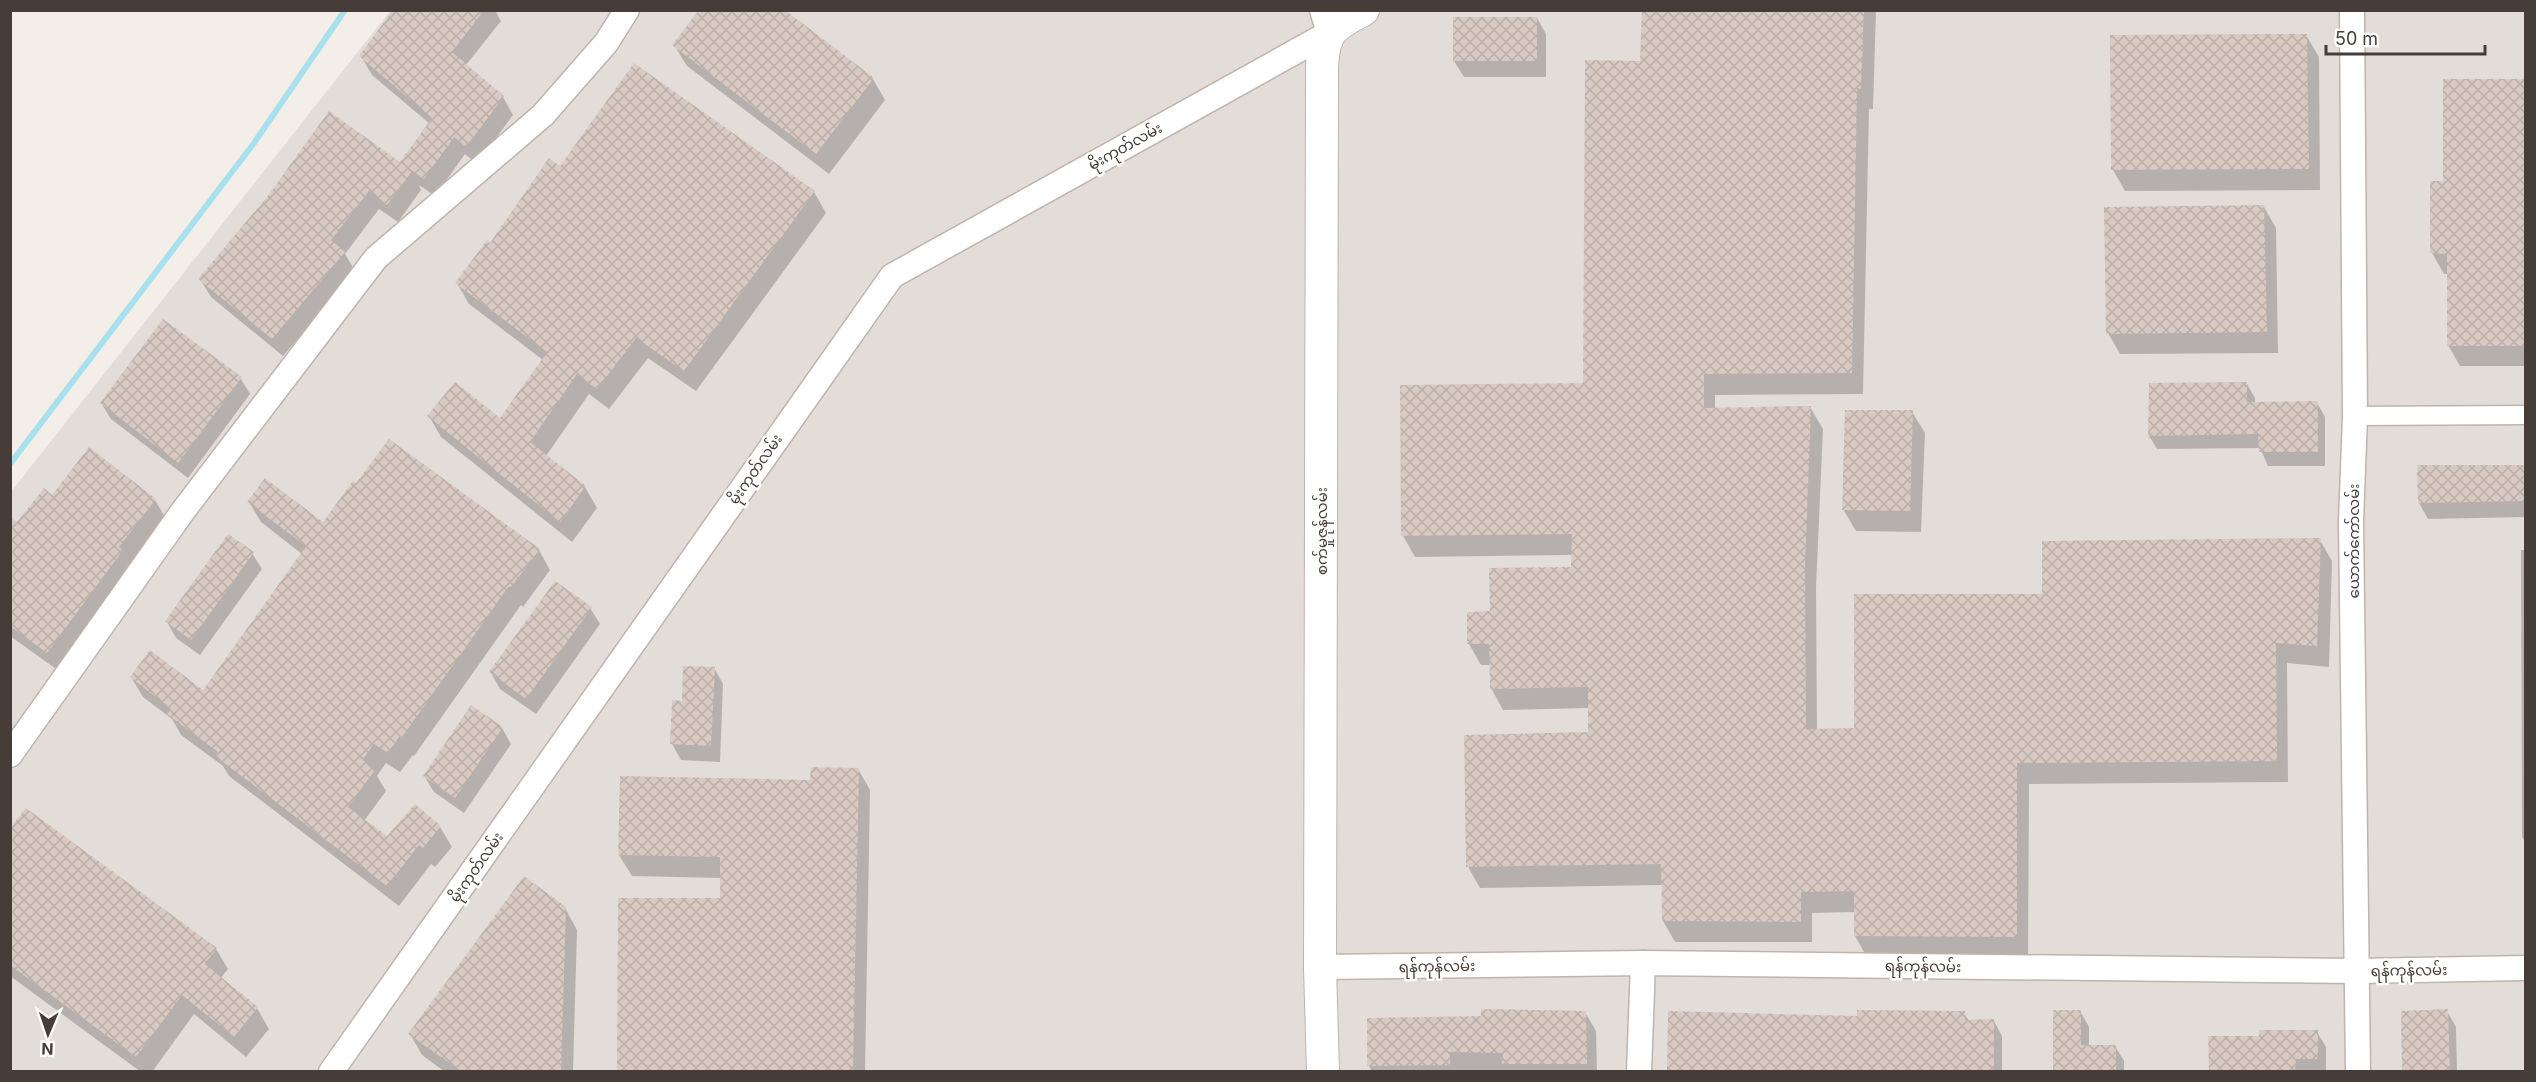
<svg xmlns="http://www.w3.org/2000/svg" width="2536" height="1082" font-family="Inter,'Noto Sans Myanmar',sans-serif">
  <style>
    .industrial { fill: #e3ddda }
    .shadow { fill: #0003 }
    .lines { fill: none; stroke-linecap: round; stroke-linejoin: round }
    .stream { stroke: #a8e1ed; stroke-width: 6 }
    .building { fill: url(#building-cross-hatch) }
    .pedestrian-casing { stroke: #bfb4ac; stroke-width: 21 }
    .minor-casing { stroke: #bfb4ac; stroke-width: 27 }
    .tertiary-casing { stroke: #bfb4ac; stroke-width: 34 }
    .pedestrian { stroke: #fff; stroke-width: 18 }
    .minor { stroke: #fff; stroke-width: 24 }
    .tertiary { stroke: #fff; stroke-width: 32 }
    .labels { text-anchor: middle; dominant-baseline: central; stroke-width: 5; stroke-linejoin: round; paint-order: stroke }
    .street-label { font-size: 15px; fill: #473d38; stroke: #fff }
  </style>
  <defs>
    <pattern id="building-cross-hatch" width="8" height="8" patternUnits="userSpaceOnUse" patternTransform="scale(1.5)"><rect width="8" height="8" fill="#d8cac2"/><path d="M0 0l8 8M0 8l8-8" fill="none" stroke="#bbaea7"/></pattern>
  </defs>
  <rect width="100%" height="100%" fill="#f4eee9"/>
  <!-- industrial -->
  <path class="industrial" d="M390,11h2135v1060h-2514l-1,-578z"/>
  <!-- shadow -->
  <g class="shadow">
    <path d="M396,10h99l6,11 -35,44 37,32 10,18 -36,49 -12,-10 -30,42 -16,-11 2,5 -23,32 -19,-13 -34,45 10,17 -72,85 -72,-59 -11,-18 200,-114 30,-41 -58,-49 -11,-19z"/>
    <path d="M1644,10h232l-3,99h-4l-6,285 -148,1v14l95,-2 13,22 -7,159 1,142 39,-1 187,-133 277,-56 12,21 -3,106 -42,-4 1,119 -259,2 -1,173h-161l-12,-21v-24l-43,1v29h-137l-12,-21v-36l-183,3 -12,-21 122,-133v-26l-87,2 -12,-22v-23h-10l-12,-21 22,-31 82,-45v-13l-158,2 -12,-21 181,-152 58,-322z"/>
    <path d="M1537,18l9,16v43h-82l-10,-16z"/>
    <path d="M2306,35l13,22 1,133 -195,1 -12,-21 -1,-133z"/>
    <path d="M674,45l199,34 12,21 -56,74 -142,-108z"/>
    <path d="M2526,81v285h-66l-12,-21v-71h-4l-12,-21 12,-71z"/>
    <path d="M561,168l253,24 12,21 -130,178 -48,-33 -39,51 -20,-15 -43,62 39,31 12,21 -25,34 -131,-105 -12,-21 72,4 42,-60 -74,-56 -12,-21z"/>
    <path d="M2264,207l12,21 2,125 -158,1 -12,-21z"/>
    <path d="M163,321l78,58 9,15 -62,84 -77,-59 -10,-16z"/>
    <path d="M2247,384l8,14v5h62l8,14v49h-57l-8,-18 -103,1 -8,-13z"/>
    <path d="M1912,412l13,21 -4,99 -65,-1 -13,-22z"/>
    <path d="M2526,466v51l-98,2 -9,-16v-36z"/>
    <path d="M155,500l11,19 -36,46 3,5 -74,101 -49,-35v-115l8,3z"/>
    <path d="M249,502l75,22 215,26 11,20 -27,37 -2,-2 -107,151 -1,-1 -13,17 -14,-9 -9,13 9,15 -22,30 23,17 53,-11 12,20 -17,20 -4,-3 -32,42 -170,-130 -6,-10 -42,-31 -9,-16 -29,-22 -12,-20 72,15 99,-138 -41,-32z"/>
    <path d="M2521,550h5v293l-4,-6z"/>
    <path d="M252,553l10,16 -62,86 -24,-17 -9,-16z"/>
    <path d="M590,608l10,16 -64,90 -36,-25 -9,-16z"/>
    <path d="M714,668l9,16 -3,78 -39,-2 -9,-16 12,-42z"/>
    <path d="M502,728l9,16 -47,69 -30,-21 -10,-16z"/>
    <path d="M858,769l12,21 -5,282h-246v-173h102v-21l-89,-2 -13,-21 193,-74z"/>
    <path d="M10,831l206,118 12,20 -8,10 37,29 12,21 -23,28 -52,-43 -42,58h-11l-131,-96z"/>
    <path d="M565,908l12,22 -4,142h-128l-23,-17 -12,-21z"/>
    <path d="M2054,1011h26l9,16v19h26l9,15v11h-70z"/>
    <path d="M2447,1011l9,16 1,45h-53l-2,-60z"/>
    <path d="M1585,1012l11,19 1,41h-225l-3,-6 114,-48z"/>
    <path d="M1670,1012l188,6 106,-5 5,8h25l8,15v36h-335z"/>
    <path d="M2317,1032l9,15v25h-116v-34l50,-1z"/>
  </g>
  <g class="lines">
    <!-- stream -->
    <path class="stream" d="M10,464l244,-321 91,-133"/>
  </g>
  <!-- building -->
  <g class="building">
    <path d="M393,10h91l-32,42 52,44 -38,51 -12,-10 -30,42 -14,-10 2,2 -25,34 -18,-14 -38,49 14,12 -73,87 -74,-60 69,-82 62,-86 71,51 32,-44 -73,-62z"/>
    <path d="M699,10h86l89,68 -58,76 -144,-109z"/>
    <path d="M1642,10h222l-3,79 -4,-1 -5,285 -148,1v34l107,-2 -6,160 1,163 48,-1v-134h188v-53l279,-3 -4,108 -41,-3 1,118 -260,2v174l-163,-1v-45l-53,1v30l-139,-1 -1,-57 -195,3 -2,-132 124,-3v-45l-98,2 -1,-45h-22v-32l23,-1 -1,-43 82,-1 1,-33 -171,2 -1,-151 183,-2 2,-323 55,1z"/>
    <rect x="1453" y="17" width="84" height="44"/>
    <path d="M2307,34l2,135 -198,1 -1,-135z"/>
    <path d="M634,63l181,128 -131,180 -48,-33 -39,51 -20,-15 -47,68 56,44 -26,36 -133,-106 28,-34 45,36 47,-66 -92,-69 32,-43 3,3 59,-85 11,8z"/>
    <path d="M2443,79h83v267h-79v-92l-17,-1v-72h13z"/>
    <path d="M2264,205l3,127 -161,2 -2,-127z"/>
    <path d="M163,319l79,58 -64,86 -78,-60z"/>
    <path d="M2247,382v20l71,-1v51h-59l-1,-18 -110,2 1,-53z"/>
    <path d="M1845,410h68l-3,101 -68,-1z"/>
    <path d="M389,439l151,110 -29,38 -2,-1 -107,151 -2,-1 -12,17 -14,-9 -11,15 12,11 -27,37 39,29 28,-32 26,22 -18,22 -4,-3 -32,41 -172,-130 3,-4 -51,-38 4,-5 -41,-32 20,-27 53,40 103,-144 -59,-44 18,-24 58,44 30,-41 3,2z"/>
    <path d="M89,447l67,52 -37,48 4,3 -76,103 -37,-27v-109l7,5 27,-34 8,7z"/>
    <path d="M2417,465h109v36l-108,2z"/>
    <path d="M228,534l26,18 -63,88 -26,-19z"/>
    <path d="M555,581l37,26 -66,92 -37,-27z"/>
    <path d="M683,666l32,1 -4,79 -41,-2 2,-44 10,1z"/>
    <path d="M471,705l32,22 -48,71 -32,-22z"/>
    <path d="M811,767l48,1 -6,303h-236l1,-173h102v-41l-102,-2 2,-79 190,4z"/>
    <path d="M26,808l191,140 -12,16 53,43 -24,30 -52,-42 -46,62 -126,-92v-137z"/>
    <path d="M524,876l42,31 -5,164h-100l-53,-37z"/>
    <path d="M1481,1009l105,2 1,53h-85l1,-11 -53,-1v13l-83,1v-48l114,-2z"/>
    <path d="M2448,1009l2,62h-48l-1,-60z"/>
    <path d="M1857,1010l108,1v9l29,-1v52h-327l1,-60 189,5z"/>
    <path d="M2053,1010h28v35h35v26h-63z"/>
    <path d="M2259,1030h59v29h-22l-1,12h-86l-1,-35h51z"/>
  </g>
  <g class="lines">
    <!-- pedestrian casing -->
    <g class="pedestrian-casing">
      <path id="pedestrian" d="M2355,416l171,-1"/>
    </g>
    <!-- minor casing -->
    <g class="minor-casing">
      <g id="minor">
        <path d="M2352,10l3,406 -4,106 7,550"/>
        <path d="M10,755l173,-244 193,-253 167,-143 63,-72 21,-33"/>
        <path d="M1320,967l323,-4 714,8 169,-3"/>
        <path d="M331,1072l561,-796 437,-243 -7,-23"/>
        <path d="M1639,1072l4,-109"/>
      </g>
    </g>
    <!-- tertiary casing -->
    <g class="tertiary-casing">
      <path id="tertiary" d="M1323,1072l-3,-105 2,-900c2,-36 10,-41 41,-57"/>
    </g>
    <!-- pedestrian -->
    <use href="#pedestrian" class="pedestrian"/>
    <!-- minor -->
    <use href="#minor" class="minor"/>
    <!-- tertiary -->
    <use href="#tertiary" class="tertiary"/>
  </g>
  <g class="labels">
    <!-- street labels -->
    <g class="street-label">
      <text transform="translate(1125 146) rotate(-29)">မိုးကုတ်လမ်း</text>
      <text transform="translate(755 469) rotate(-55)">မိုးကုတ်လမ်း</text>
      <text transform="translate(1321 531) rotate(-90)">စက်မှုဇုန်လမ်း</text>
      <text transform="translate(2353 541) rotate(-90)">ယောက်ကော်လမ်း</text>
      <text transform="translate(476 867) rotate(-55)">မိုးကုတ်လမ်း</text>
      <text transform="translate(1437 966) rotate(-1)">ရန်ကုန်လမ်း</text>
      <text transform="translate(1923 966) rotate(1)">ရန်ကုန်လမ်း</text>
      <text transform="translate(2409 970) rotate(-1)">ရန်ကုန်လမ်း</text>
    </g>
  </g>
  <!-- border -->
  <rect width="2536" height="1082" fill="none" stroke="#473d38" stroke-width="24"/>
  <!-- north arrow -->
  <g transform="translate(48 1034) rotate(182)" stroke="#ffffff" stroke-width="4.5" paint-order="stroke">
  <path d="M0-4.5L10 22L0 15L-10 22Z" fill="#473d38"/>
  <text y="-9" font-size="16" font-weight="bold" text-anchor="middle" fill="#473d38">N</text>
  </g>
  <!-- scale -->
  <path d="M2326 45v9h159v-9" fill="none" stroke="#473d38" stroke-width="3"/>
  <text x="2335" y="45" font-size="18" fill="#473d38" stroke="#ffffff" stroke-width="4.5" paint-order="stroke">50 m</text>
</svg>
